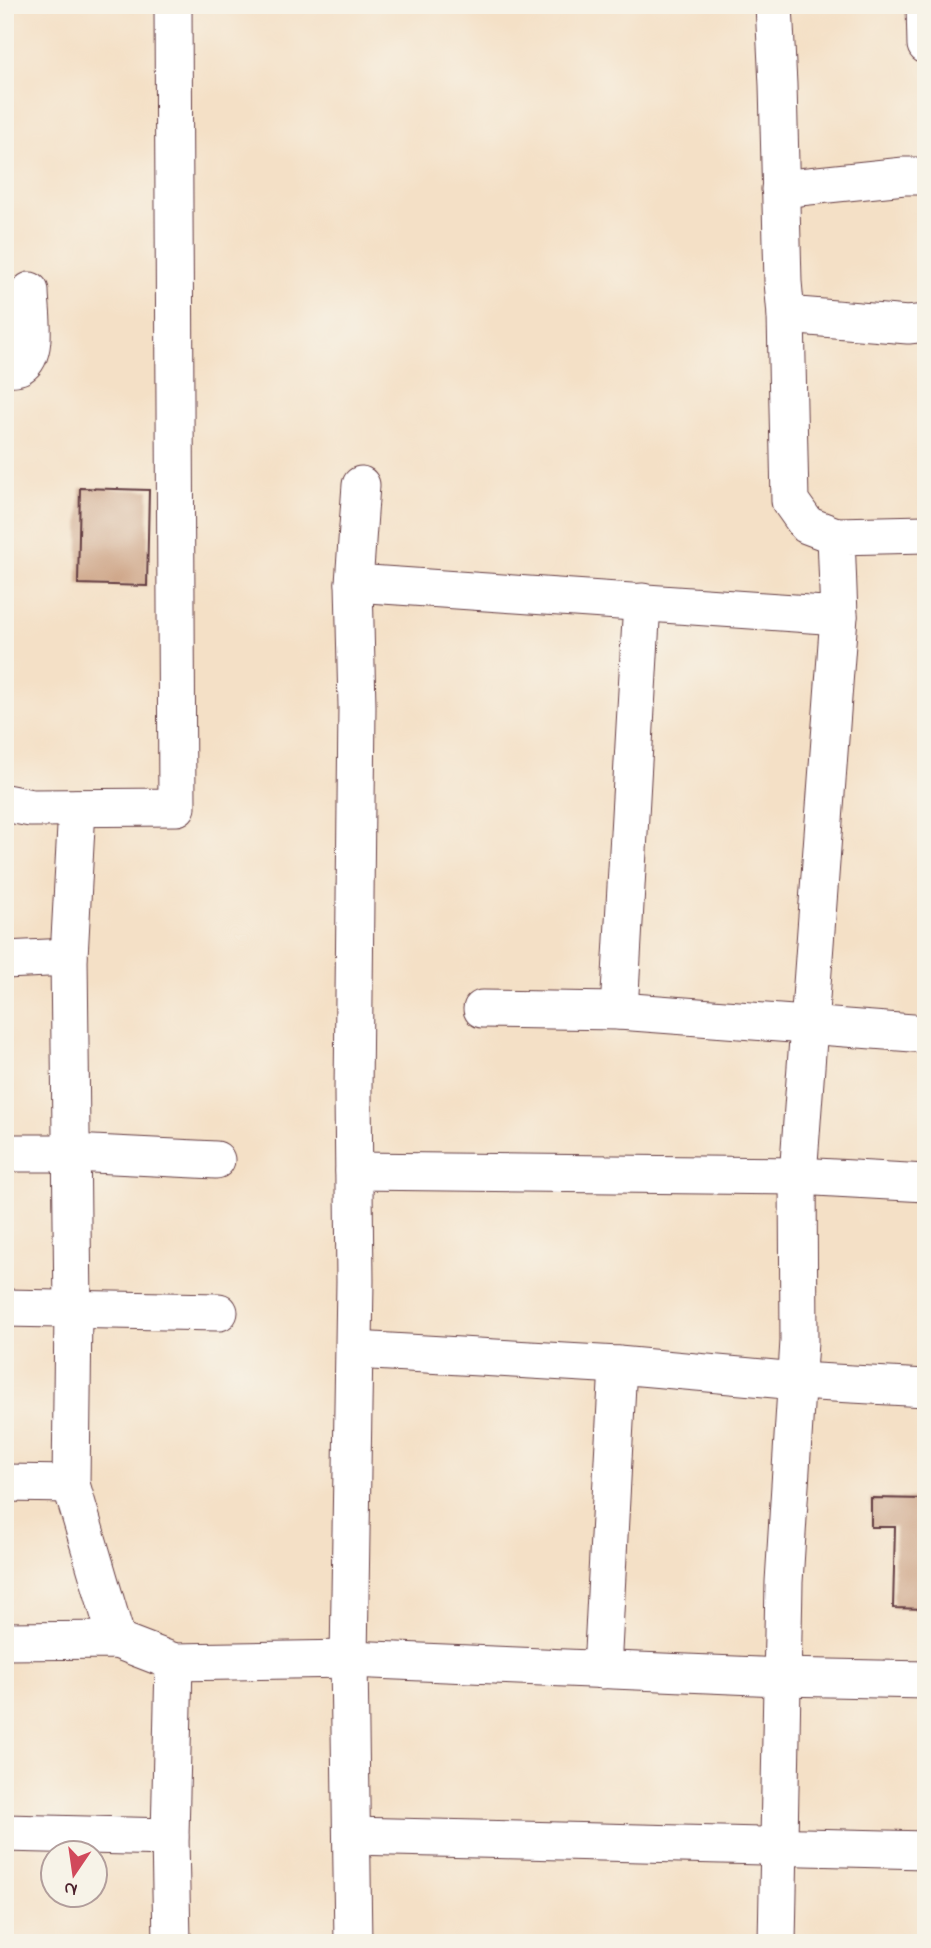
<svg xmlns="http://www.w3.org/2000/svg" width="931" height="1948" font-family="'Indie Flower',sans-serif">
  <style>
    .building { fill: #ca9e7f }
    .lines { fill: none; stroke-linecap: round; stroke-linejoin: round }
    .street-casing { stroke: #643c42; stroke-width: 39 }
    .street { stroke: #fff; stroke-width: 37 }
  </style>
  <rect width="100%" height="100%" fill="#f7f3e8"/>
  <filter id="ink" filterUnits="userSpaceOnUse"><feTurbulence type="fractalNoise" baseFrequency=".0143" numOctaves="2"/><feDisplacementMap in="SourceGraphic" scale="14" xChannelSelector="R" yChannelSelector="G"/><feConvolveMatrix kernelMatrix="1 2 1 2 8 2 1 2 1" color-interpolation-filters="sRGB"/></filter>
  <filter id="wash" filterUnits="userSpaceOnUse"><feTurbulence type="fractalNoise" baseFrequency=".00686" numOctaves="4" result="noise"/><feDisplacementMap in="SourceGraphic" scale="28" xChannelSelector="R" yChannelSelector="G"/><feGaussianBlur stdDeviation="1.57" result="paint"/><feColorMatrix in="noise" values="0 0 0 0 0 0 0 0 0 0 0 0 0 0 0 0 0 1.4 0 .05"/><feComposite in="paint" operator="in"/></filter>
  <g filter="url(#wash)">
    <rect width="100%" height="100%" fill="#f4e0c6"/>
    <g id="blocks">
      <!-- building -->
      <g class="building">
        <path d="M80,488l69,2 -2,96 -69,-2z"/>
        <path d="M871,1498l55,1v110l-33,-1 2,-81h-24z"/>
      </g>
    </g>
  </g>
  <g filter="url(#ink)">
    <use href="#blocks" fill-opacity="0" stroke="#643c42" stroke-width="2"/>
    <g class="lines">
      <!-- street casing -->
      <g class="street-casing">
        <g id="street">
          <path d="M774,5l4,80 5,197 3,33 4,186 17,24 29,11"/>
          <path d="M925,5l1,40"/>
          <path d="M780,189l124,-13h22"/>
          <path d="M786,315l122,10 18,-2"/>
          <path d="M5,367c6,0 12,1 16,-2 18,-11 9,-56 9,-74"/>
          <path d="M354,583l485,33"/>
          <path d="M5,803l26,5 146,-1 -4,-802"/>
          <path d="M77,808l-8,149 4,353 -2,174 46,156"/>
          <path d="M5,960l64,-3"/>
          <path d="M482,1009l137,2 307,23"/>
          <path d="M619,1011l23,-409"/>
          <path d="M5,1153h67l144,7"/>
          <path d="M354,1171l444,5 128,7"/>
          <path d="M5,1308l214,4"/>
          <path d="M355,1350l263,15 179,16 129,7"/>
          <path d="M5,1483l66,1"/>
          <path d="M5,1641l112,-1 57,22 -4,175 2,106"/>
          <path d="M174,1662l175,-3 432,18 145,3"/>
          <path d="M602,1670l16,-305"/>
          <path d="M5,1833l165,4"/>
          <path d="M352,1836l574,14"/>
          <path d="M353,1943l-4,-284 6,-378 -2,-188 4,-387 -3,-123 7,-98"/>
          <path d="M777,1943l7,-361 15,-241 -1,-165 41,-560 -3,-80 90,-2"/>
        </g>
      </g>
      <!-- street -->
      <use href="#street" class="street"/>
    </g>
  </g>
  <!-- margin -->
  <rect width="931" height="1948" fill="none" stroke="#f7f3e8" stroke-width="28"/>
  <!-- north arrow -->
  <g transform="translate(74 1874) rotate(193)"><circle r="33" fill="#f7f3e8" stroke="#b29e9c" stroke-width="2"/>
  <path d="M0-5L12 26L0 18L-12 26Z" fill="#d1495b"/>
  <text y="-10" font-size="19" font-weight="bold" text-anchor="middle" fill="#4a1f2b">N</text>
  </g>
</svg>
